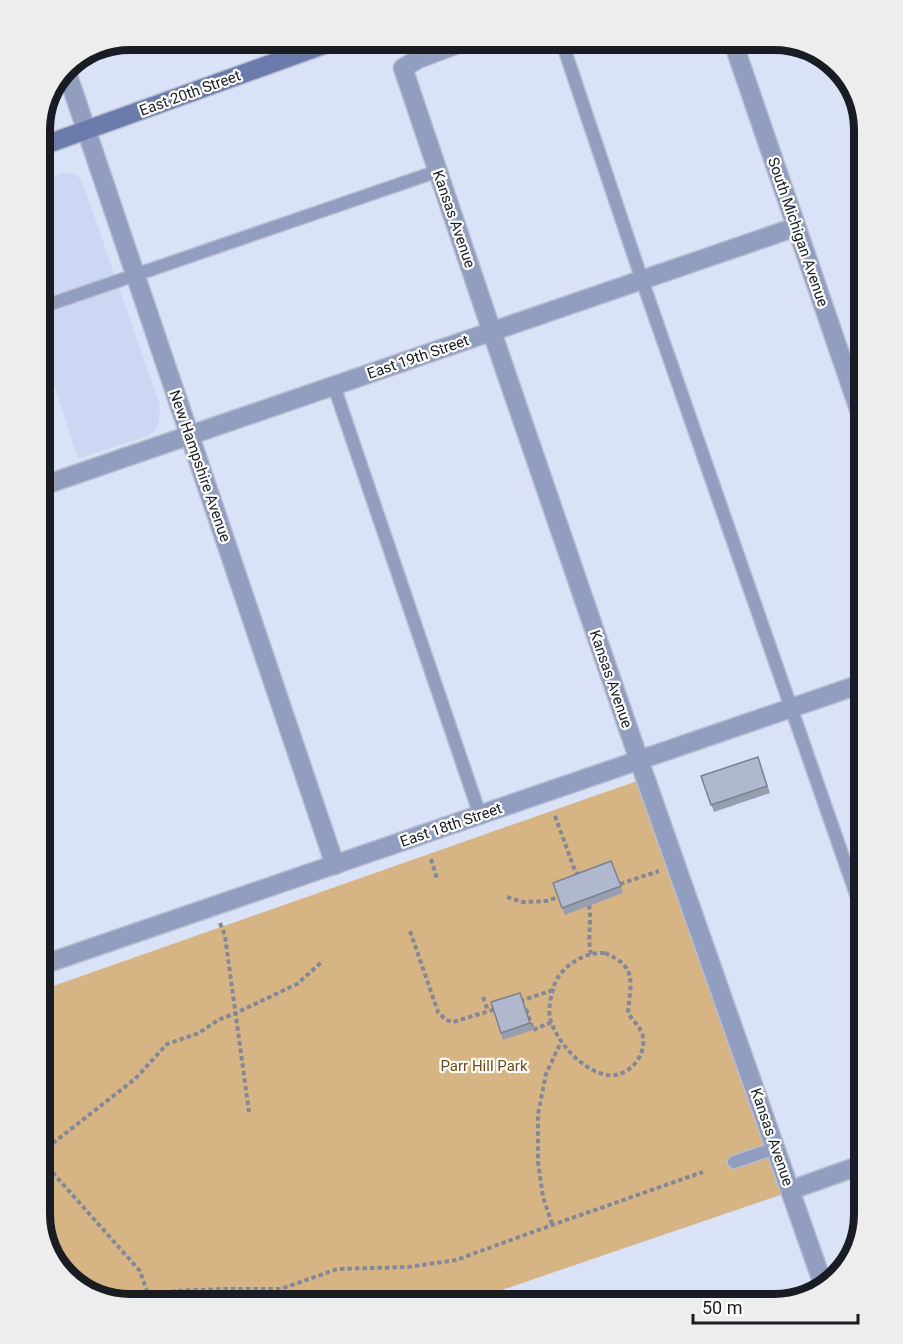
<svg xmlns="http://www.w3.org/2000/svg" width="903" height="1344" font-family="Roboto,sans-serif">
  <style>
    .built { fill: #ccd7f3 }
    .park { fill: #d7b484 }
    .lines { fill: none; stroke-linecap: round; stroke-linejoin: round }
    .service-casing { stroke: #b7bed2; stroke-width: 15 }
    .minor-casing { stroke: #b7bed2; stroke-width: 21 }
    .secondary-casing { stroke: #b7bed2; stroke-width: 21 }
    .path { stroke: #838998; stroke-width: 4; stroke-dasharray: 4.5 3; stroke-linecap: butt }
    .service { stroke: #919ebf; stroke-width: 12 }
    .minor { stroke: #919ebf; stroke-width: 18 }
    .secondary { stroke: #6b7cac; stroke-width: 18 }
    .wall { fill: #979eb0 }
    .building { fill: #b0b8cd; stroke: #7b8190; stroke-width: 1.5 }
    .labels { text-anchor: middle; dominant-baseline: central; stroke-width: 4.5; stroke-linejoin: round; paint-order: stroke }
    .street-label { font-size: 15px; fill: #191c23; stroke: #fff }
    .park-label { font-size: 15px; fill: #6e4b10; stroke: #fff }
    .rim { fill: none; stroke: #191c23; stroke-width: 8 }
  </style>
  <rect width="100%" height="100%" fill="#dae2f8"/>
  <!-- built -->
  <path class="built" d="M63,173h9l5,2 6,9 76,219 1,9 -2,13 -3,6 -8,5 -69,23 -39,-121v-156z"/>
  <!-- park -->
  <path class="park" d="M637,781l146,413 -325,111h-334l-40,-12 -33,-34 -12,-45v-223z"/>
  <g class="lines">
    <!-- service casing -->
    <g class="service-casing">
      <g id="service">
        <path d="M561,39l81,241 222,637"/>
        <path d="M126,41v1l8,-3"/>
        <path d="M39,308l399,-137"/>
        <path d="M334,386l146,429"/>
        <path d="M734,1162l42,-14"/>
      </g>
    </g>
    <!-- minor casing -->
    <g class="minor-casing">
      <g id="minor">
        <path d="M471,39l-53,20 -15,9 89,264 147,428 185,527"/>
        <path d="M732,39l132,385"/>
        <path d="M65,67l270,798"/>
        <path d="M39,487l757,-260"/>
        <path d="M39,966l825,-283"/>
        <path d="M791,1190l73,-26"/>
      </g>
    </g>
    <!-- secondary casing -->
    <g class="secondary-casing">
      <path id="secondary" d="M39,147l301,-108"/>
    </g>
    <!-- path -->
    <g class="path">
      <path d="M555,816l19,52 5,9"/>
      <path d="M431,859l6,20"/>
      <path d="M620,884l39,-13"/>
      <path d="M507,897l16,5 23,-1 13,-4"/>
      <path d="M589,905c3,17 -2,32 2,49"/>
      <path d="M220,923l5,13 24,176"/>
      <path d="M410,931l28,81 8,8 7,2 43,-13"/>
      <path d="M605,953c34,14 25,31 23,60 5,8 13,14 15,24 3,20 -15,41 -36,38 -24,-4 -51,-33 -57,-57 -2,-10 1,-22 4,-32 4,-15 22,-28 37,-32 4,-1 9,-1 14,-1z"/>
      <path d="M483,997l5,14"/>
      <path d="M520,1001l33,-11"/>
      <path d="M526,1009l7,21 19,-8"/>
      <path d="M552,1224l-9,-27 -5,-35v-48l8,-40 15,-32"/>
      <path d="M150,1300l25,-9 47,-2h59l56,-20 71,-2 48,-7 96,-35 151,-53"/>
      <path d="M145,1305l5,-5 -10,-29 -95,-107 -6,-10 96,-75 32,-35 32,-11 19,-13 18,-7 61,-29 26,-23"/>
    </g>
    <!-- service -->
    <use href="#service" class="service"/>
    <!-- minor -->
    <use href="#minor" class="minor"/>
    <!-- secondary -->
    <use href="#secondary" class="secondary"/>
  </g>
  <!-- wall -->
  <g class="wall">
    <path d="M758,757l12,36 -56,19 -13,-36z"/>
    <path d="M611,861l12,32 -58,22 -12,-32z"/>
    <path d="M520,993l13,37 -30,10 -12,-38z"/>
  </g>
  <!-- building -->
  <g class="building">
    <path d="M758,757l9,29 -56,19 -10,-29z"/>
    <path d="M611,861l10,25 -59,22 -9,-25z"/>
    <path d="M520,993l10,30 -29,10 -10,-31z"/>
  </g>
  <g class="labels">
    <!-- street labels -->
    <g class="street-label">
      <text transform="translate(190 93) rotate(-20)">East 20th Street</text>
      <text transform="translate(454 219) rotate(71)">Kansas Avenue</text>
      <text transform="translate(798 232) rotate(71)">South Michigan Avenue</text>
      <text transform="translate(418 357) rotate(-19)">East 19th Street</text>
      <text transform="translate(200 466) rotate(71)">New Hampshire Avenue</text>
      <text transform="translate(611 679) rotate(71)">Kansas Avenue</text>
      <text transform="translate(451 825) rotate(-19)">East 18th Street</text>
      <text transform="translate(772 1137) rotate(71)">Kansas Avenue</text>
    </g>
    <!-- park labels -->
    <g class="park-label">
      <text x="484" y="1066">Parr Hill Park</text>
    </g>
  </g>
  <!-- crop -->
  <path d="M0 0H903V1344H0ZM130 50H774A80 80 0 0 1 854 130V1214A80 80 0 0 1 774 1294H130A80 80 0 0 1 50 1214V130A80 80 0 0 1 130 50Z" fill="#ededed" fill-rule="evenodd"/>
  <path class="rim" d="M130 50H774A80 80 0 0 1 854 130V1214A80 80 0 0 1 774 1294H130A80 80 0 0 1 50 1214V130A80 80 0 0 1 130 50Z"/>
  <!-- scale -->
  <path d="M693 1314v9h165v-9" fill="none" stroke="#191c23" stroke-width="3"/>
  <text x="702" y="1314" font-size="18" fill="#191c23" stroke="#ffffff" stroke-width="4.5" paint-order="stroke">50 m</text>
</svg>
